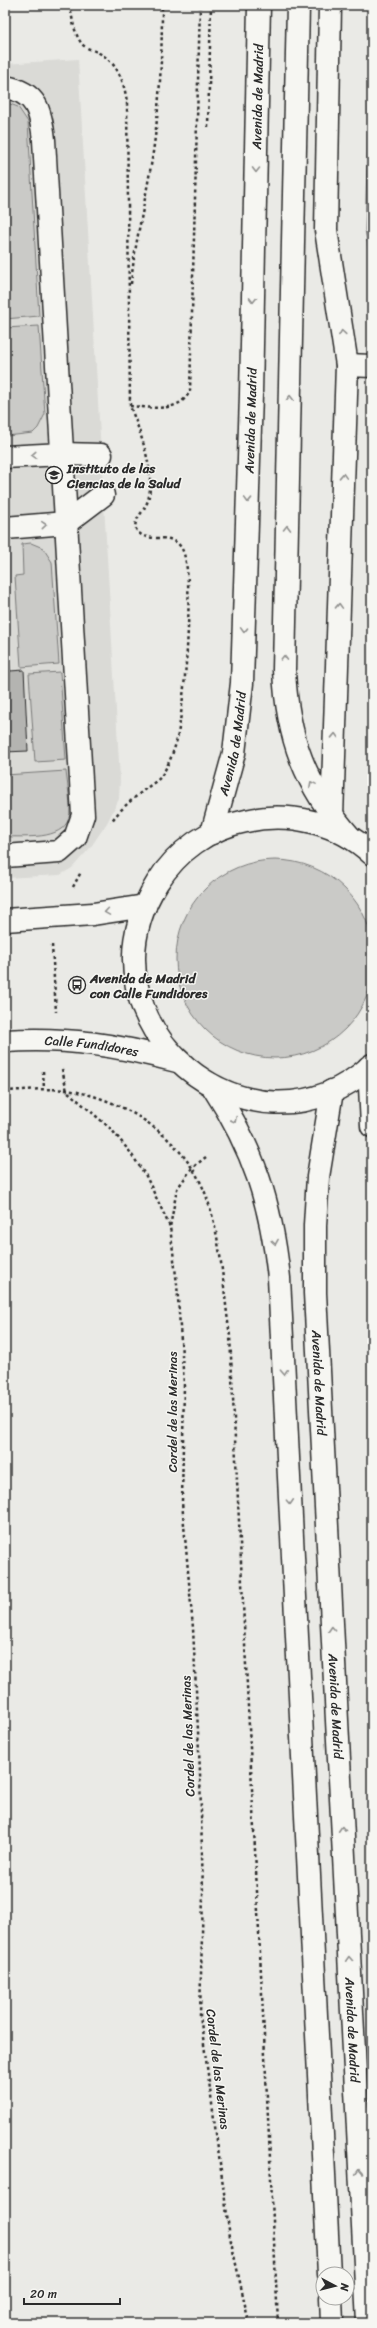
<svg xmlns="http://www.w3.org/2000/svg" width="377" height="2328" font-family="Sriracha,sans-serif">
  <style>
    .built { fill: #dadad6 }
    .grass { fill: #cacac7; stroke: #7a7a79 }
    .building { fill: #b4b4b1; stroke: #2b2b2b }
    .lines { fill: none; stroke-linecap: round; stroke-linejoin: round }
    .minor-casing { stroke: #2b2b2b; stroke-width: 25 }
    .major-casing { stroke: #2b2b2b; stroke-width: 25 }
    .path { stroke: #2b2b2b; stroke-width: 2.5; stroke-dasharray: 3 3; stroke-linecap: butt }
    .minor { stroke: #f6f6f2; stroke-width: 22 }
    .major { stroke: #f6f6f2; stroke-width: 22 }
    .oneway { stroke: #90908e }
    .labels { text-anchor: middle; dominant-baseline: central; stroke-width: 3; stroke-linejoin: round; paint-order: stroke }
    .street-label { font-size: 13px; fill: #2b2b2b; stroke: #f6f6f2 }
    .poi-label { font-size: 13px; font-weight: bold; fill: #2b2b2b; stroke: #f6f6f2; text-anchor: start }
  </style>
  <rect width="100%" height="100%" fill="#eaeae6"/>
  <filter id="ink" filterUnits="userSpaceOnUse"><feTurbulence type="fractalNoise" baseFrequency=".025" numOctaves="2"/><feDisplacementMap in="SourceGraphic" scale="8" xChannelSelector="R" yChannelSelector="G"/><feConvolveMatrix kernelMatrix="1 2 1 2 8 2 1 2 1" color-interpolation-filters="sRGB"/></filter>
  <g filter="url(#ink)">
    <!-- built -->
    <path class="built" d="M78,59l42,720 -1,20 -12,24 -17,25 -18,20 -12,7 -55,3v-814z"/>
    <!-- grass -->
    <g class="grass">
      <path d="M372,5v261l-7,-36z"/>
      <path d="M5,102l13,5 10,15 11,194 -34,3z"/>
      <path d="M39,326l6,88 -7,14 -5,5 -26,3 -2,-108z"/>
      <path d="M31,543l12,5 9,14 7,102 -38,3 -6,-91 8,-1 -1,-31z"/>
      <path d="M60,672l6,88 -31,2 -6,-88z"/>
      <path d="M66,771c1,12 6,36 3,47 -7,23 -45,18 -63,19l-1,-62z"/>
      <circle cx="275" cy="959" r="99"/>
    </g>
    <!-- building -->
    <path class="building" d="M5,585l5,86 14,-1 4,81 -23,1z"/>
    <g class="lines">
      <!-- minor casing -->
      <g class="minor-casing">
        <g id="minor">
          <path d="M5,87c32,5 36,25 39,53l39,675 -8,23 -16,14 -54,4"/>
          <path d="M347,365l25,1"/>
          <path d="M5,457l57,-3 39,1"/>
          <path d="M5,528l61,-5 37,-28"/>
        </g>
      </g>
      <!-- major casing -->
      <g class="major-casing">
        <g id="major">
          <path d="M298,5l-14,665c3,67 21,116 66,167"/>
          <path d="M330,5l-4,225 21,135 -15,452"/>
          <path id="s1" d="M212,833l22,-80 8,-70 9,-289 8,-389"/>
          <path d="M372,854c-33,-31 -82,-43 -126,-33 -37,7 -69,30 -89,62 -87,139 93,292 215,182"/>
          <path d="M5,920l88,-6 52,-8"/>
          <path id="s2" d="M5,1041c62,-4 112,4 172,20"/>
          <path d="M369,1067l3,59"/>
          <path d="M213,1087c41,63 58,116 66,191l50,996"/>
          <path id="s3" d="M332,1091l-14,86 -3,48v68l53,1030"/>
          <path d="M331,2298l1,25"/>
        </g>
      </g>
      <!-- path -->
      <g class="path">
        <path d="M70,5c2,12 4,29 12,39 4,5 12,6 17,9 19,10 25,29 28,49l3,304c10,26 26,66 18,94 -3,11 -12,16 -13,27 9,21 36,1 47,22 14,26 2,158 -5,190 -3,12 -8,25 -15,36 -3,5 -9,8 -14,12 -13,10 -27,21 -37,35"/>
        <path d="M208,127l3,-122"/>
        <path d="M131,284c4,-45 16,-88 22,-132 7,-49 9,-98 9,-147"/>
        <path d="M130,406c21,1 49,8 60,-15l10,-386"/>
        <path d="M73,887l8,-15"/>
        <path d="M52,945l4,67"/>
        <path d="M62,1069l5,22 44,38 19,23 16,24 24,51"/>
        <path d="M43,1071l1,18"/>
        <path d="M5,1091c20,-1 40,-3 61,-1 59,8 121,50 141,108 15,44 16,92 23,138l48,987"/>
        <path d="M206,1157l-14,11 -15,21 -7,38 7,57 7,100 -2,118 11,126 7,144 3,122 -3,121 30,222 19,86"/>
      </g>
      <!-- minor -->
      <use href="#minor" class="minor"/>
      <!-- major -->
      <use href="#major" class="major"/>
    </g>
    <!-- one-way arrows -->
    <defs><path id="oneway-chevron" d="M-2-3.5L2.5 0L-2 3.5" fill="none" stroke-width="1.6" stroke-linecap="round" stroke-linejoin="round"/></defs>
    <g class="oneway">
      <use href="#oneway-chevron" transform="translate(256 170) rotate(91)"/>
      <use href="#oneway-chevron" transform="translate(253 300) rotate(91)"/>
      <use href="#oneway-chevron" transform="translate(342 333) rotate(-99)"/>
      <use href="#oneway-chevron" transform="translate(290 398) rotate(-89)"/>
      <use href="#oneway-chevron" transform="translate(34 455) rotate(177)"/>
      <use href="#oneway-chevron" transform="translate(343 476) rotate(-88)"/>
      <use href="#oneway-chevron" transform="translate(248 500) rotate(92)"/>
      <use href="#oneway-chevron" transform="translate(44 525) rotate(-5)"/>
      <use href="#oneway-chevron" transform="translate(287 528) rotate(-89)"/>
      <use href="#oneway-chevron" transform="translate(339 606) rotate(-88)"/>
      <use href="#oneway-chevron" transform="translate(244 630) rotate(92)"/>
      <use href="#oneway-chevron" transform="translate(284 658) rotate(-89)"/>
      <use href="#oneway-chevron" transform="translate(335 736) rotate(-88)"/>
      <use href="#oneway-chevron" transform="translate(312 784) rotate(-118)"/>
      <use href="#oneway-chevron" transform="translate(107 912) rotate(171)"/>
      <use href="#oneway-chevron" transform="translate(234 1120) rotate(62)"/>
      <use href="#oneway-chevron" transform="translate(275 1242) rotate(81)"/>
      <use href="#oneway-chevron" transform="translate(284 1372) rotate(87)"/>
      <use href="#oneway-chevron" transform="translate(290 1502) rotate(87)"/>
      <use href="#oneway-chevron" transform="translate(332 1629) rotate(-93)"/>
      <use href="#oneway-chevron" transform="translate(342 1829) rotate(-93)"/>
      <use href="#oneway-chevron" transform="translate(349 1959) rotate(-93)"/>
      <use href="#oneway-chevron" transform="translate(359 2172) rotate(-93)"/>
    </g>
  </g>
  <!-- icons -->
  <defs>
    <g id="university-ring" transform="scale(0.9)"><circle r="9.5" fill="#f6f6f2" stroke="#2b2b2b" stroke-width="1.5"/><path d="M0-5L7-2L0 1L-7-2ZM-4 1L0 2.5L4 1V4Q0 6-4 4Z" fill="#2b2b2b"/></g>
    <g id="bus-ring" transform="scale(0.9)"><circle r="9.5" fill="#f6f6f2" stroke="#2b2b2b" stroke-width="1.5"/><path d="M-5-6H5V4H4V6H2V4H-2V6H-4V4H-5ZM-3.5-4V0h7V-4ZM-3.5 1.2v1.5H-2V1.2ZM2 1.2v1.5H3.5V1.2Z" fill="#2b2b2b"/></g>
  </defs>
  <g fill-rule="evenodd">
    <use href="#university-ring" x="54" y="475"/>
    <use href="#bus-ring" x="77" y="985"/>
  </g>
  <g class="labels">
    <!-- street labels -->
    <g class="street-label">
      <text stroke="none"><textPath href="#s1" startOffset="740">Avenida de Madrid</textPath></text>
      <text stroke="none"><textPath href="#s1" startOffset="416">Avenida de Madrid</textPath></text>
      <text stroke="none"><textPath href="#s1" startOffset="92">Avenida de Madrid</textPath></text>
      <text stroke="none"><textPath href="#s2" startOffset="87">Calle Fundidores</textPath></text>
      <text stroke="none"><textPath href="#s3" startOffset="293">Avenida de Madrid</textPath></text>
      <text transform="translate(172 1412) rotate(-90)">Cordel de las Merinas</text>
      <text stroke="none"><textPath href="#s3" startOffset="617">Avenida de Madrid</textPath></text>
      <text transform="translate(188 1736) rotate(-92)">Cordel de las Merinas</text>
      <text stroke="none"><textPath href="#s3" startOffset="941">Avenida de Madrid</textPath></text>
      <text transform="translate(218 2069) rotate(83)">Cordel de las Merinas</text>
    </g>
    <!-- poi labels -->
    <g class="poi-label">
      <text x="67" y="468">Instituto de las<tspan x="67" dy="15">Ciencias de la Salud</tspan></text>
      <text x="90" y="978">Avenida de Madrid<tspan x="90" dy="15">con Calle Fundidores</tspan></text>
    </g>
  </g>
  <!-- margin -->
  <rect width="377" height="2328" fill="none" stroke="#f6f6f2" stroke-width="20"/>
  <rect x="10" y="10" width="357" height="2308" fill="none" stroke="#2b2b2b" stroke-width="1.5" filter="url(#ink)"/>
  <!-- north arrow -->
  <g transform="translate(335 2286) rotate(97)"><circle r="19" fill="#f6f6f2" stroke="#a5a5a2"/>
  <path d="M0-3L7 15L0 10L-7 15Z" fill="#2b2b2b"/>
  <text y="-6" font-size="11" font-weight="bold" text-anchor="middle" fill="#2b2b2b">N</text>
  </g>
  <!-- scale -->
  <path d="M24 2298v6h96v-6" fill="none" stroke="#2b2b2b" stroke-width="2"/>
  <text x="30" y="2298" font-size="12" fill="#2b2b2b" stroke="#f6f6f2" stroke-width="3" paint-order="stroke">20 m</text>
</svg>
